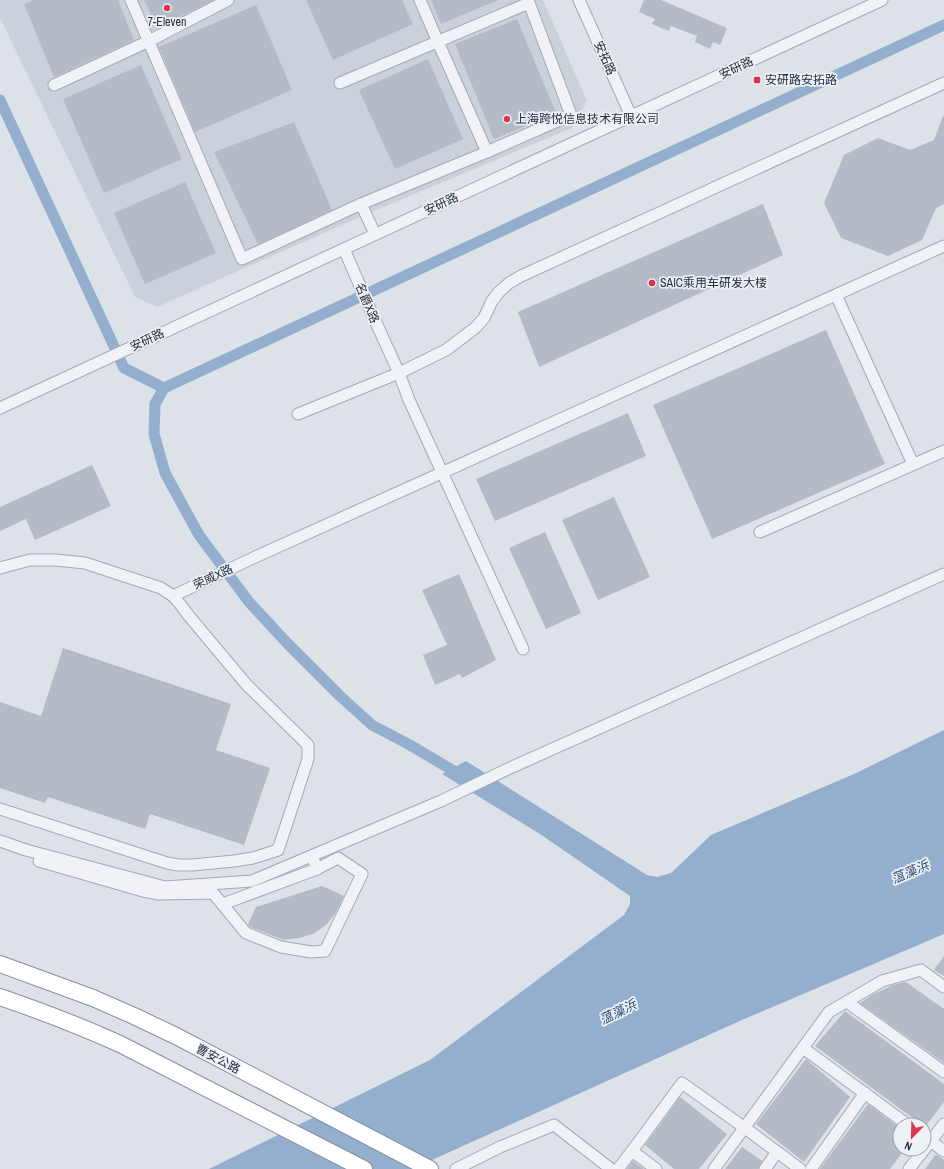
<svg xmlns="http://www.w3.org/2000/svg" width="944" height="1169" font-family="'Archivo Narrow','Noto Sans SC',sans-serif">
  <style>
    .built { fill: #cbd1db }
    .water { fill: #94afcd }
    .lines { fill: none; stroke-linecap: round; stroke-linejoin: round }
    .canal { stroke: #94afcd; stroke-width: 11 }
    .building { fill: #b4bbc6 }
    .minor-casing { stroke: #a2a9b3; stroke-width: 13 }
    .highway-casing { stroke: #838fa1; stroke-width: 18 }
    .minor { stroke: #f0f2f7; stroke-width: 11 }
    .highway { stroke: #fff; stroke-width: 16 }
    .poi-dot { fill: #db354d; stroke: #edf1f6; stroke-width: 1.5 }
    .labels { text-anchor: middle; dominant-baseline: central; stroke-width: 3.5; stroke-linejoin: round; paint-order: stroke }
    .poi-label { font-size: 12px; fill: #252f41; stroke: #edf1f6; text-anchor: start }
    .street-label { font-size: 12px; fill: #252f41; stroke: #edf1f6 }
    .water-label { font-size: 13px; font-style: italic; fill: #2b4d79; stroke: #edf1f6 }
  </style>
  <rect width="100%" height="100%" fill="#dde2e9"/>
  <!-- built -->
  <path class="built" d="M0,0h543l44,101 -15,27 -212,89 -203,90 -22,-10 -135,-279z"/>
  <!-- water -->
  <path class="water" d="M944,730v204l-202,86 -330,149h-203l221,-109 194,-145 6,-11v-8l-90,-62 -98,-60 24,-13 181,114 10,2 14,-4 40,-38 143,-61z"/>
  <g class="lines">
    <!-- canal -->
    <g class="canal">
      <path d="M0,100l124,268 40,20"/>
      <path d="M464,777l-54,-32 -38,-20 -32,-29 -52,-52 -39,-42 -50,-67 -34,-62 -11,-39 1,-30 9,-16 780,-363"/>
    </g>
  </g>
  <!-- building -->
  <g class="building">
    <path d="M34,0h84l16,40 -80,37 -30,-73z"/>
    <path d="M144,0h69l-56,28z"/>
    <path d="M306,0h96l11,24 -80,36z"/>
    <path d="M431,0h67l-57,24z"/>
    <path d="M644,0h17l66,28 -7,17 -7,-3 -3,7 -15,-7 2,-6 -26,-10 -2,5 -17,-7 3,-5 -16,-7z"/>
    <path d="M256,5l36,85 -97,42 -36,-85z"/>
    <path d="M517,19l39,94 -62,26 -39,-95z"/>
    <path d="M428,59l35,80 -68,30 -36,-79z"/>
    <path d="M141,65l41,94 -78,34 -41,-94z"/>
    <path d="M943,116h1v88l-8,4 -14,32 -34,16 -47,-18 -17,-35 20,-48 34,-17 32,12 24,-10z"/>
    <path d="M294,122l38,88 -74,34 -44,-92z"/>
    <path d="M185,182l31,71 -71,31 -31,-71z"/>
    <path d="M763,204l20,51 -244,112 -21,-55z"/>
    <path d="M826,330l59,134 -173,75 -59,-134z"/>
    <path d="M628,413l18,43 -151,65 -19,-42z"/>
    <path d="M92,465l19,41 -76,34 -9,-21 -26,12v-24z"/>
    <path d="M614,497l36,80 -52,23 -36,-80z"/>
    <path d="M545,532l36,81 -35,16 -37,-81z"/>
    <path d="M459,574l37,86 -34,18 -2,-4 -25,11 -12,-30 24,-10 -25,-55z"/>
    <path d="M63,648l168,56 -15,46 54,18 -26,77 -94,-31 -5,15 -97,-32 -3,6 -45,-15v-86l41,14z"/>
    <path d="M322,886l22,10 -9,18 -9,11 -13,9 -14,4 -15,2 -34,-13 -2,-3 8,-17z"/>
    <path d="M944,956v20l-10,-6z"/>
    <path d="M906,982l38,27v54l-84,-60 12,-8 21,-10z"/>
    <path d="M845,1011l99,73v18l-19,25 -110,-81z"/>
    <path d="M806,1059l44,38 -46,65 -48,-38z"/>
    <path d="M680,1097l47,37 -28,35h-25l-29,-24z"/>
    <path d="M868,1104l32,24v21h5l-15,20h-70z"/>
    <path d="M742,1147l20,14 -4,8h-33z"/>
    <path d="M936,1154l8,6v9h-19z"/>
    <path d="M633,1161l11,8h-17z"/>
  </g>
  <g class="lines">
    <!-- minor casing -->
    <g class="minor-casing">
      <g id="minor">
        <path d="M131,0l111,259 119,-55"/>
        <path d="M579,0l52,116"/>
        <path d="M340,83l189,-80"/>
        <path d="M54,85l95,-44 79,-41"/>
        <path d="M487,152l84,-37 -43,-115"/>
        <path d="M375,234l-14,-30 126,-52 -49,-110 -18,-42"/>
        <path d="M344,249l29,67 26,57 10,27 114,249"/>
        <path d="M836,295l77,169"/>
        <path d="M0,408l882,-408"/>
        <path d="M298,414l101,-41 47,-23 29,-22 9,-10 8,-17 7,-9 10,-9 12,-7 423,-193"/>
        <path d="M760,532l184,-81"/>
        <path d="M0,568l30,-8h26l29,3 76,25 12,8 7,8 9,12 57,68 62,61v14l-30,91 -25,8 -19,3 -42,4h-14l-11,-2 -167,-54"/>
        <path d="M173,596l80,-38 691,-312"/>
        <path d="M0,841l26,9 139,37 87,-6 189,-80 69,-33 434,-194"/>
        <path d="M39,861l104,30 16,3 54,-1 33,40 35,14 30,5 14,-1 37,-77 -24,-16 -21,11 -5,-13"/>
        <path d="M223,904l94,-35"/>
        <path d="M847,1002l97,70"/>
        <path d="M803,1048l105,77"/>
        <path d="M924,1136l20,15"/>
        <path d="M456,1169l44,-22 54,-22 57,44"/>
        <path d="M618,1169l14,-18"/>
        <path d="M656,1169l-24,-18 50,-68 63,45 55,41"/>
        <path d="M714,1169l115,-157 53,-31 39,-11 23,17"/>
        <path d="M765,1169l12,-17"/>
        <path d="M811,1169l54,-76"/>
        <path d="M909,1169l35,-45"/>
      </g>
    </g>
    <!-- highway casing -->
    <g class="highway-casing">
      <g id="highway">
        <path d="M0,964l93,34 41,18 42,20 254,133"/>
        <path d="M0,997c41,14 80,29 120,47l244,125"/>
      </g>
    </g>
    <!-- minor -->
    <use href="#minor" class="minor"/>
    <!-- highway -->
    <use href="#highway" class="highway"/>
  </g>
  <!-- markers -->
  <g class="poi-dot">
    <circle cx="167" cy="8" r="4"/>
    <rect x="753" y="76" width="8" height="8" rx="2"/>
    <circle cx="507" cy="119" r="4"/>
    <circle cx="652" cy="283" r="4"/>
  </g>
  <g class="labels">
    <!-- poi labels -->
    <g class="poi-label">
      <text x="167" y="22" text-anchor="middle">7-Eleven</text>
      <text x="765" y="80">安研路安拓路</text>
      <text x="515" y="119">上海跨悦信息技术有限公司</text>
      <text x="660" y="283">SAIC乘用车研发大楼</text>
    </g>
    <!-- street labels -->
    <g class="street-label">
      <text transform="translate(605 58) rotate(66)">安拓路</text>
      <text transform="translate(736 68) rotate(-25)">安研路</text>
      <text transform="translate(441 204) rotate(-25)">安研路</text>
      <text transform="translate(367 303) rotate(67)">名爵X路</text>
      <text transform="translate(147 340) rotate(-25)">安研路</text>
      <text transform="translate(213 577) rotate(-25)">荣威X路</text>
      <text transform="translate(218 1059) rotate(28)">曹安公路</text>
    </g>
    <!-- water labels -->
    <g class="water-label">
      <text transform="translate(910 872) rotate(-23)">蕰藻浜</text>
      <text transform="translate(618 1012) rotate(-26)">蕰藻浜</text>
    </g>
  </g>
  <!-- north arrow -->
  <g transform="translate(912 1137) rotate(203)"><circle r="19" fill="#edf1f6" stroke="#9da3ae"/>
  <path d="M0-3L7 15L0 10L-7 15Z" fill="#db354d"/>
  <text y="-6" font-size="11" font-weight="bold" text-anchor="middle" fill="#252f41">N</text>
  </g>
</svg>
